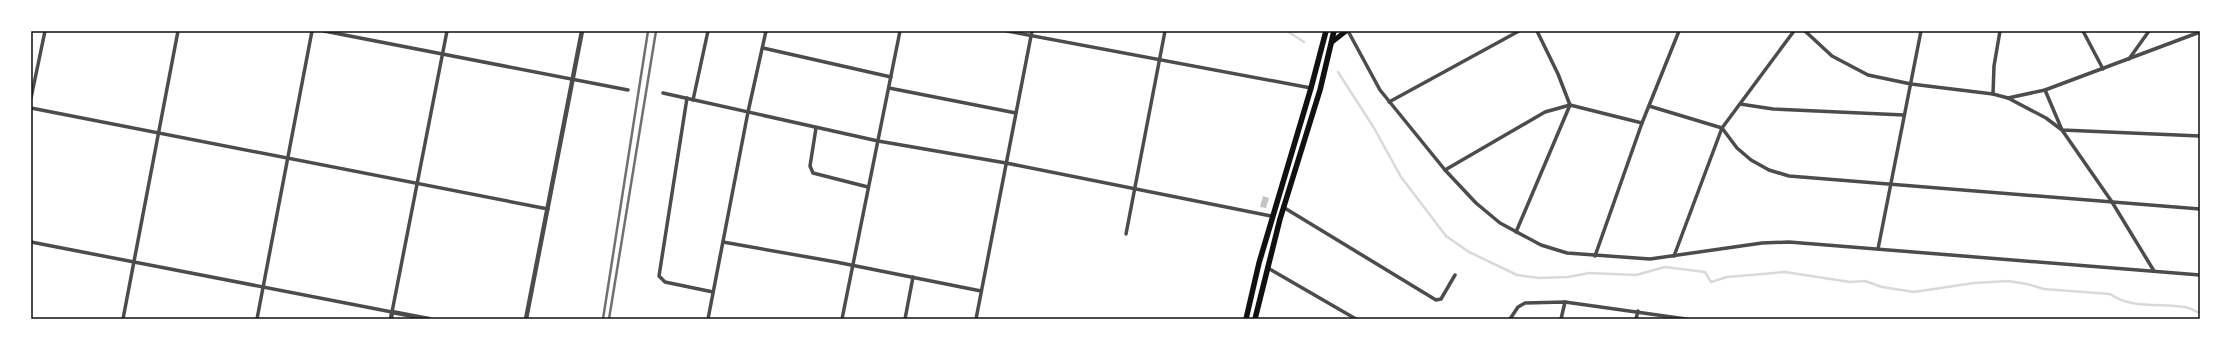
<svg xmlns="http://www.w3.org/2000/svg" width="2231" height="350" font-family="Lato,sans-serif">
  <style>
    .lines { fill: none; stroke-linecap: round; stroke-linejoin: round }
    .stream { stroke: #d9d9d9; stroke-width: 2.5 }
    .building { fill: #c4c4c4 }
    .minor { stroke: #4c4c4c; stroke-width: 3.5 }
    .tertiary { stroke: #4c4c4c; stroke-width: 4.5 }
    .secondary { stroke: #111; stroke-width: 5 }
    .primary { stroke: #111; stroke-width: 5.5 }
    .rail { stroke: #707070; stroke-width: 2.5 }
    .neatline { fill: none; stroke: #111; stroke-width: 1.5 }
  </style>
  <rect width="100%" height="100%" fill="#fff"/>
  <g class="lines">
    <!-- stream -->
    <g class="stream">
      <path d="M1287,31l17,11"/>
      <path d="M1338,72l36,56 27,49 45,59 23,16 48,23 22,3 29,-1 21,-4 47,2 29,-8 40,5 6,10 16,-5 58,-5 65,10 15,-1 17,6 32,5 60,-9 34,-2 19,3 17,5 66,5c20,15 52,9 75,13 5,1 10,4 15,6"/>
    </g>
  </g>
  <!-- building -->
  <path class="building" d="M1263,196l6,2 -3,10 -6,-1z"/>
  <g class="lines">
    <!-- minor -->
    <g class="minor">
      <path d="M324,31l304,59"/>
      <path d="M1007,31l304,57"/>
      <path d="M1348,31l32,59 65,80 31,33 24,20 41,22 26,8 83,6 112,-16 27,-1 411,33"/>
      <path d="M1537,31l21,43 12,31 72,18"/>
      <path d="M1805,31l27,25 36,19 43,9 82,10 15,4 37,-8 155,-58"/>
      <path d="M2083,31l20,38"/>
      <path d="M763,48l128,29"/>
      <path d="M2129,59l20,-28"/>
      <path d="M889,88l127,25"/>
      <path d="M2045,90l17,40 50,72 42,69"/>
      <path d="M663,93l215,48 128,22 265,53"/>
      <path d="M1993,94l1,-28 6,-35"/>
      <path d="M31,98l14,-67"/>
      <path d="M687,98l-28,178 6,6 48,10"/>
      <path d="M2008,98l38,20 16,12 138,6"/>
      <path d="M693,100l15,-69"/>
      <path d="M1389,102l130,-71"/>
      <path d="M1740,104l33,5 131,6"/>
      <path d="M1649,106l73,22 15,20 14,12 18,10 20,6 411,33"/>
      <path d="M31,108l517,101"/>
      <path d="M816,128l-6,38 3,7 55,14"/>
      <path d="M1445,170l100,-58 25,-7"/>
      <path d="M1283,207l153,93 5,-1 14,-24"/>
      <path d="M1516,232l54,-127"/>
      <path d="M1126,234l39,-203"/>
      <path d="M31,242l361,70 55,-281"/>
      <path d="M723,242l113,20 145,29"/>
      <path d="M1878,249l43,-218"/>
      <path d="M1595,256l47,-133 37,-92"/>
      <path d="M1674,256l48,-128 72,-97"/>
      <path d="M1268,268l88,51"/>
      <path d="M123,319l55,-288"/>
      <path d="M257,319l55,-288"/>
      <path d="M708,319l40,-207 18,-81"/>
      <path d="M842,319l58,-288"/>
      <path d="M905,319l8,-42"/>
      <path d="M976,319l56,-288"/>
      <path d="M1510,319l8,-12 7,-4 40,-1 121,17"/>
      <path d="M1561,319l4,-17"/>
      <path d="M1636,319l2,-8"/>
    </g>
    <!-- tertiary -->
    <g class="tertiary">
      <path d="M391,319l1,-7 37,7"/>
      <path d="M526,319l56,-288"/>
    </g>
    <!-- secondary -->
    <path class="secondary" d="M1332,42l14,-11"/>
    <!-- primary -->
    <g class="primary">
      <path d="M1246,319l13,-56 52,-175 15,-57"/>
      <path d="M1255,319l25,-100 40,-129 14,-59"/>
    </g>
    <!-- rail -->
    <g class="rail">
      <path d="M603,319l45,-288"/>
      <path d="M609,319l47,-288"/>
    </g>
  </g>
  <!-- border -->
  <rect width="2231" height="350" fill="none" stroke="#ffffff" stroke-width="64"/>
  <rect x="32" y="32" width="2167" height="286" class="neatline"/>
</svg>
